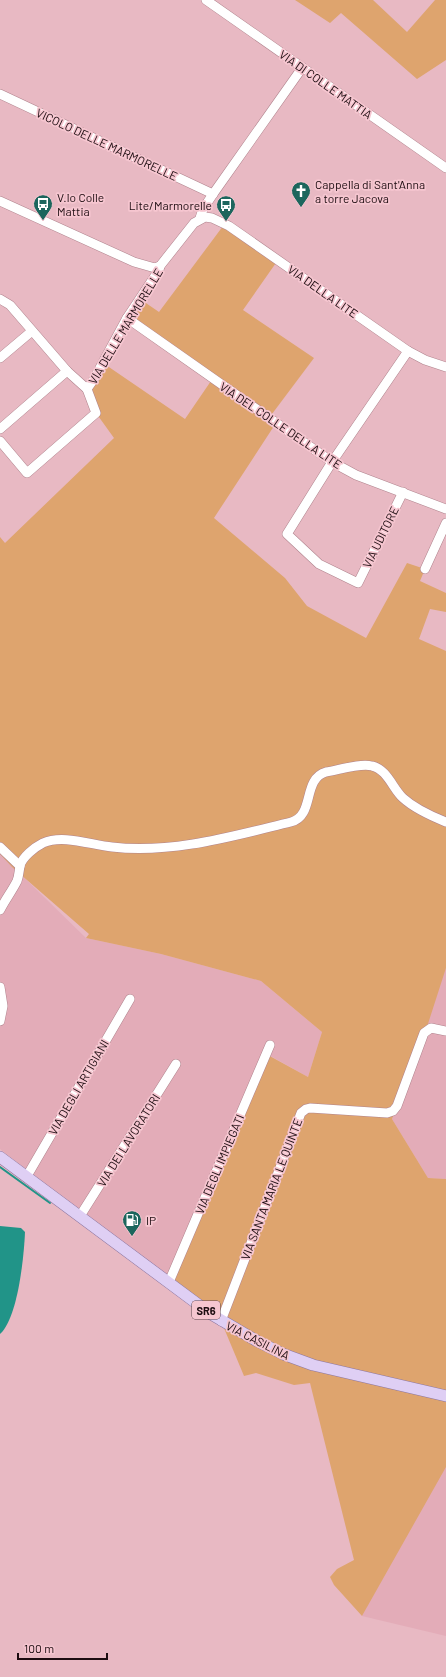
<svg xmlns="http://www.w3.org/2000/svg" width="446" height="1677" font-family="Barlow,sans-serif">
  <style>
    .built { fill: #e3acb8 }
    .green { fill: #dea46e }
    .water { fill: #219488 }
    .lines { fill: none; stroke-linecap: round; stroke-linejoin: round }
    .stream { stroke: #219488; stroke-width: 2 }
    .minor-casing { stroke: #b0838d; stroke-width: 10 }
    .major-casing { stroke: #8c76a0; stroke-width: 12 }
    .minor { stroke: #fff; stroke-width: 9 }
    .major { stroke: #dfcff4; stroke-width: 11 }
    .labels { text-anchor: middle; dominant-baseline: central; stroke-width: 3.5; stroke-linejoin: round; paint-order: stroke }
    .shield { fill: #f6c6d0; stroke: #5d444a; stroke-width: 1 }
    .shield-label { font-size: 11px; font-weight: bold; fill: #1c0c10 }
    .street-label { font-size: 12px; fill: #1c0c10; stroke: #f6c6d0 }
    .poi-label { font-size: 12px; fill: #1c0c10; stroke: #f6c6d0; text-anchor: start }
  </style>
  <rect width="100%" height="100%" fill="#e8b9c3"/>
  <!-- built -->
  <g class="built">
    <path d="M0,854l86,84 75,16 100,27 61,51 -14,45 -41,-23 -99,222 -83,-61 -85,-66z"/>
    <path d="M446,967v212l-18,-1 -36,-59z"/>
    <path d="M446,1455v181l-84,-20z"/>
  </g>
  <!-- green -->
  <g class="green">
    <path d="M295,0h78l34,32 28,-32h11v60l-29,19 -76,-66 -11,10z"/>
    <path d="M226,222l52,38 -35,50 71,48 -45,60 7,5 -62,95 71,60 22,28 59,32 41,-75 18,6 -5,12 26,12v19l-16,-3 -11,30 27,12v317l-20,62 -34,89 36,59 18,1v288l-84,149 -28,-31 -4,-8 7,-8 17,-9 -44,-177 -16,2 -38,-12 -12,3 -23,-55 -49,-43 94,-224 42,23 14,-45 -61,-51 -100,-27 -75,-16 3,-4 -77,-67 -12,-13v-317l5,6 109,-105 -18,-25 -9,-24 16,-26 82,56 28,-41 -86,-60 13,-19 19,13z"/>
  </g>
  <!-- water -->
  <path class="water" d="M0,1226l21,2 4,4c-1,24 -7,86 -25,102z"/>
  <g class="lines">
    <!-- stream -->
    <path class="stream" d="M0,1167l50,36"/>
    <!-- minor casing -->
    <g class="minor-casing">
      <g id="minor">
        <path d="M206,0l240,168"/>
        <path d="M0,94l213,100"/>
        <path d="M0,201l134,61 21,6 5,-2"/>
        <path d="M200,218l3,-9 10,-15 89,-126"/>
        <path d="M0,299l10,6 57,66 20,18 9,24 -69,60 -27,-32"/>
        <path d="M127,318l205,144 24,13 90,34"/>
        <path d="M0,358l32,-27"/>
        <path d="M87,389l7,-10 33,-61 32,-48 1,-4 34,-43 11,-6 7,1 17,8 179,125 17,9 21,7"/>
        <path d="M0,429l67,-58"/>
        <path d="M403,492l-45,91 -39,-19 -32,-30 45,-72 76,-111"/>
        <path d="M425,569l21,-46"/>
        <path d="M0,847l20,19"/>
        <path d="M0,910c5,-10 12,-19 17,-29 2,-5 2,-10 3,-15 2,-9 15,-19 23,-23 20,-9 48,2 69,4 60,7 121,-11 179,-25 24,-6 11,-43 35,-50 13,-2 34,-9 46,-6 15,3 21,23 31,32 12,11 28,18 43,24"/>
        <path d="M0,987l3,19 -3,15"/>
        <path d="M27,1176l103,-177"/>
        <path d="M80,1216l96,-152"/>
        <path d="M169,1282l101,-237"/>
        <path d="M221,1321l80,-208 5,-4 4,-1 77,5 6,-2 4,-5 27,-73 7,-5 15,3"/>
      </g>
    </g>
    <!-- major casing -->
    <g class="major-casing">
      <path id="major" d="M0,1157l211,157 46,27 26,13 30,11 133,31"/>
    </g>
    <!-- minor -->
    <use href="#minor" class="minor"/>
    <!-- major -->
    <use href="#major" class="major"/>
  </g>
  <!-- icons -->
  <defs>
    <g id="church-pin" transform="scale(1)"><path d="M0 17L-7.5 6A9.5 9.5 0 1 1 7.5 6Z" fill="#1c665d" stroke="#f6c6d0"/><path d="M-1.2-6h2.4v3.5h3.3v2.4h-3.3V6h-2.4V-.1h-3.3v-2.4h3.3Z" fill="#fff"/></g>
    <g id="bus-pin" transform="scale(1)"><path d="M0 17L-7.5 6A9.5 9.5 0 1 1 7.5 6Z" fill="#1c665d" stroke="#f6c6d0"/><path d="M-5-6H5V4H4V6H2V4H-2V6H-4V4H-5ZM-3.5-4V0h7V-4ZM-3.5 1.2v1.5H-2V1.2ZM2 1.2v1.5H3.5V1.2Z" fill="#fff"/></g>
    <g id="fuel-pin" transform="scale(1)"><path d="M0 17L-7.5 6A9.5 9.5 0 1 1 7.5 6Z" fill="#1c665d" stroke="#f6c6d0"/><path d="M-5.5-6h7V0h2V4h1.3V-2.5L3-4.5l.8-.8L6-3V5H2.5V1h-1V6h-7ZM-4.2-4.7v3.2H.2V-4.7Z" fill="#fff"/></g>
  </defs>
  <g fill-rule="evenodd">
    <use href="#church-pin" x="301" y="191"/>
    <use href="#bus-pin" x="43" y="204"/>
    <use href="#bus-pin" x="226" y="205"/>
    <use href="#fuel-pin" x="132" y="1220"/>
  </g>
  <g class="labels">
    <!-- shield labels -->
    <rect class="shield" x="192" y="1301" width="28" height="18" rx="3"/>
    <g class="shield-label">
      <text x="206" y="1310">SR6</text>
    </g>
    <!-- street labels -->
    <g class="street-label">
      <text transform="translate(326 84) rotate(35)">VIA DI COLLE MATTIA</text>
      <text transform="translate(107 144) rotate(25)">VICOLO DELLE MARMORELLE</text>
      <text transform="translate(323 291) rotate(35)">VIA DELLA LITE</text>
      <text transform="translate(125 326) rotate(-59)">VIA DELLE MARMORELLE</text>
      <text transform="translate(281 425) rotate(34)">VIA DEL COLLE DELLA LITE</text>
      <text transform="translate(380 537) rotate(-64)">VIA UDITORE</text>
      <text transform="translate(78 1087) rotate(-60)">VIA DEGLI ARTIGIANI</text>
      <text transform="translate(128 1140) rotate(-58)">VIA DEI LAVORATORI</text>
      <text transform="translate(219 1164) rotate(-67)">VIA DEGLI IMPIEGATI</text>
      <text transform="translate(271 1189) rotate(-69)">VIA SANTA MARIA LE QUINTE</text>
      <text transform="translate(258 1340) rotate(27)">VIA CASILINA</text>
    </g>
    <!-- poi labels -->
    <g class="poi-label">
      <text x="315" y="184">Cappella di Sant'Anna<tspan x="315" dy="14">a torre Jacova</tspan></text>
      <text x="57" y="197">V.lo Colle<tspan x="57" dy="14">Mattia</tspan></text>
      <text x="212" y="205" text-anchor="end">Lite/Marmorelle</text>
      <text x="146" y="1220">IP</text>
    </g>
  </g>
  <!-- scale -->
  <path d="M18 1653v6h89v-6" fill="none" stroke="#1c0c10" stroke-width="2"/>
  <text x="24" y="1653" font-size="12" fill="#1c0c10" stroke="#f6c6d0" stroke-width="3" paint-order="stroke">100 m</text>
</svg>
